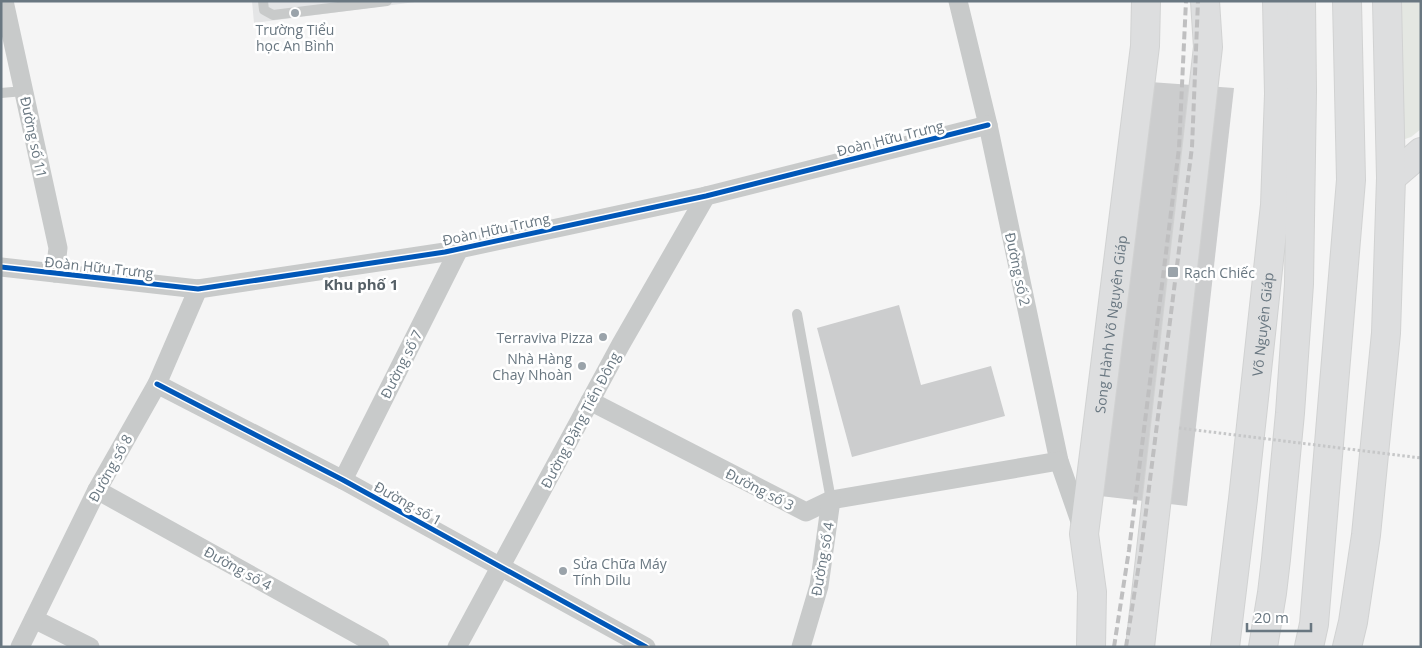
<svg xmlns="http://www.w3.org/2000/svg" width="1422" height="648" font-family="'Open Sans',sans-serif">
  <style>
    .built { fill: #e4e5e6 }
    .green { fill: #e4e7e2 }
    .building { fill: #cccdce }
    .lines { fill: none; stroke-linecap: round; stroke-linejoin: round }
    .secondary-casing { stroke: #d1d2d2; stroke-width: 30 }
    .trunk-casing { stroke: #d1d2d2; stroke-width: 30 }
    .service { stroke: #c8caca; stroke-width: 10 }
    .minor { stroke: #c8caca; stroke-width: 19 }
    .secondary { stroke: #dddedf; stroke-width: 28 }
    .trunk { stroke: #dddedf; stroke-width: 28 }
    .rail { stroke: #bfbfc0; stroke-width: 4; stroke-dasharray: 8 4; stroke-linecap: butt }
    .path-bridge { stroke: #c6c7c8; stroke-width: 3; stroke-dasharray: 2.5 2.5; stroke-linecap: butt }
    .cycleway-casing { stroke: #fff; stroke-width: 8 }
    .cycleway { stroke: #0057b8; stroke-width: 5 }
    .poi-dot { fill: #9aa3aa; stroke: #fff; stroke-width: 2 }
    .labels { text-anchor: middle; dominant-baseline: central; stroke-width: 5; stroke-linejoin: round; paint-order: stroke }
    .poi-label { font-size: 14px; fill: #697781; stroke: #fff; text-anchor: start }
    .street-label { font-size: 14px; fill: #697781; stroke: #fff }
    .neighbourhood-label { font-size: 15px; font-weight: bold; fill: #566067; stroke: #fff }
  </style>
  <rect width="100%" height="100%" fill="#f5f5f5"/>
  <!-- built -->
  <path class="built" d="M252,1h171l-169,22z"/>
  <!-- green -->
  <path class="green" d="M1399,1h22v128l-10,8 -6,2 -7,-5z"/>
  <!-- building -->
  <g class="building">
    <path d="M1150,82l84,6 -47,418 -87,-10z"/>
    <path d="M899,305l22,80 70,-19 14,50 -153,41 -35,-129z"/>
  </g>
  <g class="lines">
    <!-- secondary casing -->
    <g class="secondary-casing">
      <g id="secondary">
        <path d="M1391,178l30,-26"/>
        <path id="s1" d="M1091,647l1,-55 -8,-58 61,-488 1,-45"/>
        <path d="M1140,647l68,-600 -3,-46"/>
      </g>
    </g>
    <!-- trunk casing -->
    <g class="trunk-casing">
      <g id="trunk">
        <path id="s2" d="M1225,647l18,-148 32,-294 4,-111 -2,-93"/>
        <path d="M1263,647l9,-54 4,-34 14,-146 9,-129 3,-193 -1,-90"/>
        <path d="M1309,647l5,-23 37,-444 -4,-179"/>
        <path d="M1347,647l6,-25 13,-87 20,-202 5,-155 -4,-177"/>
      </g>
    </g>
    <!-- service -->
    <g class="service">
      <path d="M263,1l1,9 9,5 114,-14"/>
      <path d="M1,93l23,-2"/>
      <path d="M797,314l34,186"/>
    </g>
    <!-- minor -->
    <g class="minor">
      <path d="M4,1l54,247 -3,25"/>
      <path d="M958,1l30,124 71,336 23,66"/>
      <path d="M1,267l197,22 247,-37 261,-56 282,-71"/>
      <path d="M157,384l186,96 303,167"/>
      <path d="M590,401l216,111 25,-12 228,-39"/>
      <path d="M343,480l116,-231"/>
      <path d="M97,490l283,157"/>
      <path d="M34,619l56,28"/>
      <path d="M20,647l77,-157 60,-106 41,-95"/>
      <path d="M457,647l164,-303 85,-148"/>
      <path d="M801,647l18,-61 12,-86"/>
    </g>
    <!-- secondary -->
    <use href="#secondary" class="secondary"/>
    <!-- trunk -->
    <use href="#trunk" class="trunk"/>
    <!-- rail -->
    <g class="rail">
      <path d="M1114,647l15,-97 50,-402 7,-147"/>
      <path d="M1126,647l15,-96 51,-404 6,-146"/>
    </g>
    <!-- path-bridge -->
    <path class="path-bridge" d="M1179,428l242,30"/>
    <!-- cycleway casing -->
    <g class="cycleway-casing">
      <g id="cycleway">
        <path d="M1,267l197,22 247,-37 261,-56 282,-71"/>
        <path d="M157,384l186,96 303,167"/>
      </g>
    </g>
    <!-- cycleway -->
    <use href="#cycleway" class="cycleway"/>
  </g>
  <!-- markers -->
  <g class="poi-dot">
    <circle cx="295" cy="13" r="5"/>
    <rect x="1167" y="266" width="12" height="12" rx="2.5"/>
    <circle cx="603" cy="337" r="5"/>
    <circle cx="582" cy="366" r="5"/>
    <circle cx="563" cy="571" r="5"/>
  </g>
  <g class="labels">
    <!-- poi labels -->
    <g class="poi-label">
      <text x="295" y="29" text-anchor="middle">Trường Tiểu<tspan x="295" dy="16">học An Bình</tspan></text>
      <text x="1184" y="272">Rạch Chiếc</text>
      <text x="593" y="337" text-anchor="end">Terraviva Pizza</text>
      <text x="572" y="358" text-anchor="end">Nhà Hàng<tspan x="572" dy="16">Chay Nhoàn</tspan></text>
      <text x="573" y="563">Sửa Chữa Máy<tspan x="573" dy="16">Tính Dilu</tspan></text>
    </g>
    <!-- street labels -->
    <g class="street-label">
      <text transform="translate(34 137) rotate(78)">Đường số 11</text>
      <text transform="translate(890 138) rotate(-14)">Đoàn Hữu Trưng</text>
      <text transform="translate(496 229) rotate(-12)">Đoàn Hữu Trưng</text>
      <text transform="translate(99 267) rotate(6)">Đoàn Hữu Trưng</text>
      <text transform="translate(1018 269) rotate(78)">Đường số 2</text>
      <text stroke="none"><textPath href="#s1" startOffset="325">Song Hành Võ Nguyên Giáp</textPath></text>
      <text stroke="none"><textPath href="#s2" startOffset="325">Võ Nguyên Giáp</textPath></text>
      <text transform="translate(401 364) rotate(-63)">Đường số 7</text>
      <text transform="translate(580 420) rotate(-62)">Đường Đặng Tiến Đông</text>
      <text transform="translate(110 468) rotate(-61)">Đường số 8</text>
      <text transform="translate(760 489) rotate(27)">Đường số 3</text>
      <text transform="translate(408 503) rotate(29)">Đường số 1</text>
      <text transform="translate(822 559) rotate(-80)">Đường số 4</text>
      <text transform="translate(238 568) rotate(29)">Đường số 4</text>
    </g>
    <!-- neighbourhood labels -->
    <g class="neighbourhood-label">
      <text x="361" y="284">Khu phố 1</text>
    </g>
  </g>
  <!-- border -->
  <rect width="1422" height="648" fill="none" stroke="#697781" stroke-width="5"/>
  <!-- scale -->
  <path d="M1247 623v8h64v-8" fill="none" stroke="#697781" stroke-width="2.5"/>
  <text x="1254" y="623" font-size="15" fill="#697781" stroke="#ffffff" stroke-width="4" paint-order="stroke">20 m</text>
</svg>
